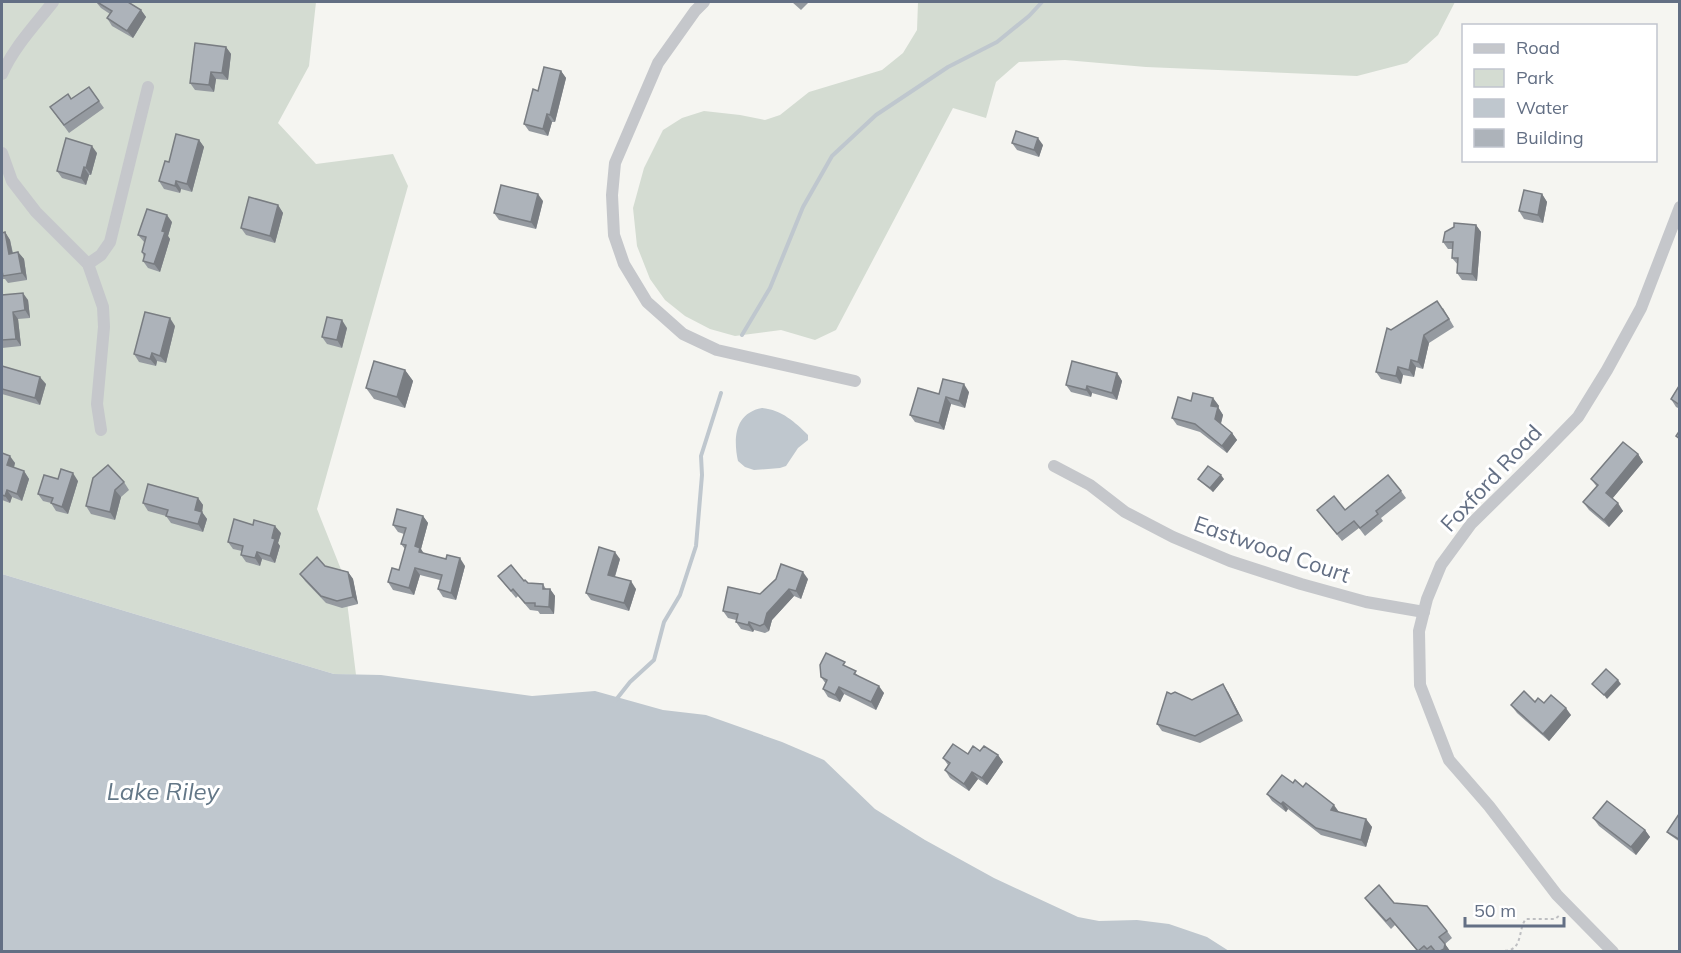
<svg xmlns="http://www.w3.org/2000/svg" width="1681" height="953" font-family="Mulish,sans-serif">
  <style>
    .green { fill: #d4dcd2 }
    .water { fill: #bfc7ce }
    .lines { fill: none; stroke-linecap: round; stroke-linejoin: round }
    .stream { stroke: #bfc7ce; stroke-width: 4 }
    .path { stroke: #bebfc2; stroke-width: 2; stroke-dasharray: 3 3; stroke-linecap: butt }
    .street { stroke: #c5c7cb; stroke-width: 12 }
    .wall { fill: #959aa0 }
    .shaded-wall { fill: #797d82 }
    .building { fill: #adb3ba; stroke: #797d82; stroke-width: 1.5 }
    .labels { text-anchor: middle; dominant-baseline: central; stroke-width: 6; stroke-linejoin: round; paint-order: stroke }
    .street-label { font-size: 22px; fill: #636f84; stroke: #fff }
    .water-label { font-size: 24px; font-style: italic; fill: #637787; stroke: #fff }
  </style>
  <rect width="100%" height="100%" fill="#f5f5f1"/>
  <!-- green -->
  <g class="green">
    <path d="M2,2h314l-7,64 -31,57 38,41 77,-10 15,32 -91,323 27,68 12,98 -22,-1 -332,-100z"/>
    <path d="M918,2h537l-17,33 -31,28 -50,13 -211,-9 -81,-7 -46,2 -23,20 -10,36 -33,-10 -117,222 -21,10 -34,-10 -46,6 -25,-7 -25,-13 -20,-16 -15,-21 -13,-33 -4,-38 11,-40 19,-38 19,-12 22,-7 36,4 25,5 15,-5 29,-23 73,-22 21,-17 14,-23z"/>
  </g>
  <!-- water -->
  <g class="water">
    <path d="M762,408c20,2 33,14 46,27v5l-10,8 -12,18 -6,2 -26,2 -9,-3 -7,-6c-5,-23 -3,-48 24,-53z"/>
    <path d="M2,574l332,100 47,1 151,21 63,-5 68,19 43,5 76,27 42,18 51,49 50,31 69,38 84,39 21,4 38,-1 32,4 38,13 22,14h-1227z"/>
  </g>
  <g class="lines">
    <!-- stream -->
    <g class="stream">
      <path d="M742,335l28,-47 33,-81 29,-51 44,-41 72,-48 49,-25 32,-26 13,-14"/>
      <path d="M615,701l15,-19 24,-22 10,-38 16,-27 16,-49 6,-71 -1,-19 20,-63"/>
    </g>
    <!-- path -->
    <path class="path" d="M1493,952c6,-2 14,0 19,-3 10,-5 7,-22 14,-30h29l5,-4"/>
    <!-- street -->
    <g class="street">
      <path d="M704,2l-9,9 -37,52 -43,100 -3,32 2,40 10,29 23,38 36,32 34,16 138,31"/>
      <path d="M2,74c12,-27 33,-49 51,-72"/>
      <path d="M2,153l10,28 24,31 52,52 15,43 1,20 -7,77 4,26"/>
      <path d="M88,264l13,-9 9,-13 38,-155"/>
      <path d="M1054,466l36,19 35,27 48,25 57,24 71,23 65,18 58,10"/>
      <path d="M1613,952l-56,-57 -68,-89 -40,-46 -29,-75 -1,-54 8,-32 14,-34 30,-41 67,-66 40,-41 29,-47 34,-62 39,-101"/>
    </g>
  </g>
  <!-- wall -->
  <g class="wall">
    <path d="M96,2l45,8 5,7 -13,21 -21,-12 -5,-8 3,-4 -9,-6z"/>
    <path d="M792,2h17l-8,8z"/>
    <path d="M226,47l5,7 -3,26 -12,-1 -2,13 -19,-2 -5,-7z"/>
    <path d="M561,71l5,7 -11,44h-3l-4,14 -19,-5 -5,-7 14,-33z"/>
    <path d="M89,87l15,21 -35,25 -19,-26 21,-8z"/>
    <path d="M199,140l5,7 -12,45 -11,-3 -1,4 -16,-4 -5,-8 10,-19z"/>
    <path d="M1012,143l31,2 -4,12 -22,-7z"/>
    <path d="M97,153l-6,22h-2l-3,10 -24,-7 -5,-7z"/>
    <path d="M1542,194l5,8 -4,21 -19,-4 -5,-8z"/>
    <path d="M543,201l-7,28 -37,-9 -5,-7z"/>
    <path d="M278,205l5,8 -8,30 -29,-8 -5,-7z"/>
    <path d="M172,222l-4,14 2,3 -10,33 -12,-4 -5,-7 1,-4 -2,-5 3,-9 -7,-8z"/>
    <path d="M1476,225l5,7 -4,49 -15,-1 -5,-7 1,-8 -6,-7v-9h-4l-5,-7z"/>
    <path d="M5,232l5,8 3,13 5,-1 6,7 3,21 -19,3 -3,-4h-3v-46z"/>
    <path d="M2,295l26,5 2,18 -12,1 3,27 -19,2z"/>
    <path d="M1443,308l11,19 -25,16 -6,26 -7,-2 -2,10 -11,-2 -2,9 -20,-5 -5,-7 15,-42z"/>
    <path d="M175,326l-9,37 -9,-2 -1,5 -17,-4 -5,-8z"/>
    <path d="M347,328l-5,20 -15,-4 -5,-7z"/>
    <path d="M2,366l44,18 -6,21 -38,-11z"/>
    <path d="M405,370l8,11 -8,27 -31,-9 -8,-11z"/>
    <path d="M1117,373l5,8 -5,19 -25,-7 -1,4 -20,-5 -5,-7z"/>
    <path d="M1680,386v23l-4,-2 -5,-8z"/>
    <path d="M969,392l-4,16 -14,-4 -7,26 -29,-8 -5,-7 29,-21z"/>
    <path d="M1213,398l6,8 -1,1 5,8 -2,9 11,9 5,7 -10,13 -27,-21 -23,-7 -5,-7z"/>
    <path d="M2,453l13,10 -1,5 10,3 5,8 -7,22 -10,-4 -2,6 -8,-3z"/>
    <path d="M1638,454l5,8 -31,37 11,12 -14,16 -20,-17 -6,-8 14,-15 -6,-8z"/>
    <path d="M58,479l20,2 -10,33 -12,-3 -5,-8 -8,-2 -5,-7z"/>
    <path d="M1198,479h26l-11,13 -12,-10z"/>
    <path d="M124,482l5,8 -8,7 -6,23 -24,-6 -5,-8z"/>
    <path d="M1401,491l5,7 -25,20 2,3 -18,15 -6,-8 -17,13 -25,-31h28z"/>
    <path d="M198,498l5,7 -1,7 5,7 -4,13 -32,-9 -5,-7 -18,-5 -5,-8z"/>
    <path d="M423,516l5,7 -7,26 2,4 42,13 -9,34 -13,-3 -5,-8 2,-9 -20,-5 -6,20 -21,-5 -5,-8 11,-12 6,-21 -4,-5 3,-10 -6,-2 -5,-7z"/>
    <path d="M281,533l-3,10 2,3 -5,17 -13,-4 -2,7 -14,-4 -5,-7 1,-4 -9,-2 -5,-7z"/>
    <path d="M620,559l-5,18 21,12 -7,22 -38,-11 -5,-7z"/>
    <path d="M325,566l23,6 5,7 5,25 -16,4 -16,-5 -21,-22 -5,-7z"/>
    <path d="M498,576l26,5 4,2 15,1 3,5h4l5,7 -1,18h-14l-2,-3 -8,-1 -12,-14 -2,2z"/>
    <path d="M808,579l-7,20 -7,-3 -22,24 -3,11 -4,2 -11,-3 -1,2 -12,-3 -5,-7v-2l-8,-2 -5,-7 37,-17z"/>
    <path d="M848,667l12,10 24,16 -8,17 -32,-16 -4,8 -12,-5 -5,-8 3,-5 -5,-7z"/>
    <path d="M1228,692l15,29 -43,22 -38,-12 -5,-7z"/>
    <path d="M1535,702l9,1 27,12 -22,26 -32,-28 -6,-8z"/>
    <path d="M980,751l18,4 5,7 -16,23 -9,-6 -9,12 -19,-13 -5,-8 3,-5 -5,-7z"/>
    <path d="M1293,783l10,4 36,25 27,7 6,8 -6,20 -45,-12 -33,-26 -2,3 -14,-11 -5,-7z"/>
    <path d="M1680,814v28l-10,-7 -3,-3z"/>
    <path d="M1593,818l52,12 5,7 -14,18 -37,-29z"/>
    <path d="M1365,898l29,5 53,28 5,7 -7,6 5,7h-33l-22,-26 -4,4 -21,-24z"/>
  </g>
  <!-- shaded-wall -->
  <g class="shaded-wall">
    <path d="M141,10l5,7 -13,21 -6,-7z"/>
    <path d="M226,47l5,7 -3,26 -6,-7z"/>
    <path d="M561,71l5,7 -11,44 -5,-7z"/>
    <path d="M211,72l5,7 -2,13 -5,-7z"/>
    <path d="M547,114l5,8 -4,14 -5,-7z"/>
    <path d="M1038,138l5,7 -4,12 -5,-7z"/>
    <path d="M199,140l5,7 -12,45 -5,-8z"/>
    <path d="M92,146l5,7 -6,22 -5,-7z"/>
    <path d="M84,167l5,8 -3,10 -5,-7z"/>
    <path d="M176,181l5,8 -1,4 -5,-7z"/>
    <path d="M538,194l5,7 -7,28 -5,-7z"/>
    <path d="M1542,194l5,8 -4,21 -5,-8z"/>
    <path d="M278,205l5,8 -8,30 -5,-7z"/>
    <path d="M167,215l5,7 -4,14 2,3 -10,33 -6,-8 8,-33z"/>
    <path d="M1476,225l5,7 -4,49 -5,-7z"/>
    <path d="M5,232l5,8 4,21 -5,-7z"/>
    <path d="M18,252l6,7 3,21 -5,-7z"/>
    <path d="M23,293l5,7 2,18 -5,-8z"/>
    <path d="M13,312l5,7 3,27 -5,-7z"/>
    <path d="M170,318l5,8 -9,37 -6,-7z"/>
    <path d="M342,320l5,8 -5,20 -5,-8z"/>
    <path d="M1424,335l5,8 -6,26 -5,-7z"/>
    <path d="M152,353l5,8 -1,5 -6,-7z"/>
    <path d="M1411,360l5,7 -2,10 -5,-7z"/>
    <path d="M1398,367l5,8 -2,9 -5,-8z"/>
    <path d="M405,370l8,11 -8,27 -8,-11z"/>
    <path d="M1117,373l5,8 -5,19 -5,-7z"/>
    <path d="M40,377l6,7 -6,21 -5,-7z"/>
    <path d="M964,384l5,8 -4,16 -6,-7z"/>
    <path d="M1087,386l5,7 -1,4 -5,-7z"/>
    <path d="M946,397l5,7 -7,26 -5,-7z"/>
    <path d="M1213,398l6,8 -3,7 -5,-7z"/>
    <path d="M1218,407l5,8 -3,11 -5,-7z"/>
    <path d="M1232,433l5,7 -10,13 -5,-7z"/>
    <path d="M1638,454l5,8 -32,38 -5,-7z"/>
    <path d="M10,456l5,7 -3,10 -5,-8z"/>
    <path d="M24,471l5,8 -7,22 -5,-7z"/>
    <path d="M73,473l5,8 -10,33 -6,-7z"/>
    <path d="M1221,475l3,4 -11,13 -3,-4z"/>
    <path d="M7,490l5,7 -2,6 -5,-7z"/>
    <path d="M115,490l6,7 -6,23 -5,-8z"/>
    <path d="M198,498l5,7 -1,7 5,7 -4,13 -5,-8 -3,-14z"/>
    <path d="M1618,503l5,8 -14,16 -5,-7z"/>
    <path d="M423,516l5,7 -7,26 4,6 -1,4 -9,-13z"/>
    <path d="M275,526l6,7 -3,10 2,3 -5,17 -5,-7 2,-18z"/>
    <path d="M257,552l5,7 -2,7 -5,-8z"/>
    <path d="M615,552l5,7 -7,23 -5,-7z"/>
    <path d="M460,558l5,8 -9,34 -5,-7z"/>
    <path d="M415,568l5,7 -6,20 -5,-7z"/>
    <path d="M348,572l5,7 5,25 -5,-7z"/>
    <path d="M803,572l5,7 -7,20 -5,-8z"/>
    <path d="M631,581l5,8 -7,22 -5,-8z"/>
    <path d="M550,589l5,7 -1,18 -5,-7z"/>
    <path d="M789,589l5,7 -22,24 -3,11 -5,-7 3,-11z"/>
    <path d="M749,622l5,8 -1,2 -5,-7z"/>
    <path d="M1618,680l3,4 -14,15 -3,-4z"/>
    <path d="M1223,684l5,8 15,29 -5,-7z"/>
    <path d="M879,686l5,7 -8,17 -5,-8z"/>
    <path d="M839,687l5,7 -4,8 -5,-7z"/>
    <path d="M1566,708l5,7 -22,26 -6,-7z"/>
    <path d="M998,755l5,7 -16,23 -5,-7z"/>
    <path d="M972,772l6,7 -9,12 -5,-7z"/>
    <path d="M1283,802l5,7 -2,3 -5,-8z"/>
    <path d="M1334,805l5,7 -8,-2z"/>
    <path d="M1366,819l6,8 -6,20 -5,-7z"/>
    <path d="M1645,830l5,7 -14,18 -5,-8z"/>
    <path d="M1445,944l5,7h-5l-1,-2z"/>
  </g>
  <!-- building -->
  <g class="building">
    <path d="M97,2h31l13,8 -14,21 -20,-13 5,-7z"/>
    <path d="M195,43l31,4 -4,26 -11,-1 -2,13 -19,-2z"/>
    <path d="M544,67l17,4 -11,44 -3,-1 -4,15 -19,-5 9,-35 5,2z"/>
    <path d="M89,87l10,14 -35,24 -14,-18 18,-13 3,5z"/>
    <path d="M1016,131l22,7 -4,12 -22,-7z"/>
    <path d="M176,134l23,6 -12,44 -11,-3 -1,5 -16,-5 6,-20 4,1z"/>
    <path d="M66,138l26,8 -6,22 -2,-1 -3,11 -24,-7z"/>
    <path d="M501,185l37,9 -7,28 -37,-9z"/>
    <path d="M1524,190l18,4 -4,21 -19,-4z"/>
    <path d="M249,197l29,8 -8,31 -29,-8z"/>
    <path d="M147,209l20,6 -5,16 3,1 -11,32 -11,-3 2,-7 -3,-2 4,-15 -8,-2z"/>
    <path d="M1454,223l22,2 -4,49 -15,-1 1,-15h-6l1,-16h-10l2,-10 9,-5z"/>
    <path d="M5,232l4,22 9,-2 4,21 -19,3 -1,-5v-38z"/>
    <path d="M23,293l2,17 -12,2 3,27 -14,1v-45z"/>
    <path d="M1437,301l12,18 -25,16 -6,27 -7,-2 -2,10 -11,-3 -2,9 -20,-4 11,-44 4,2z"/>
    <path d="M145,312l25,6 -10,38 -8,-3 -2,6 -16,-5z"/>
    <path d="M327,317l15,3 -5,20 -15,-3z"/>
    <path d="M374,361l31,9 -8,27 -31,-9z"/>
    <path d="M1072,361l45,12 -5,20 -25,-7 -1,4 -20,-5z"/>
    <path d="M2,366l38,11 -5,21 -33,-9z"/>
    <path d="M943,379l21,5 -5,17 -13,-4 -7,26 -29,-8 8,-27 21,6z"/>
    <path d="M1679,386h1v19l-9,-6z"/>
    <path d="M1193,393l20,5 -2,8 7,1 -3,12 17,14 -10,13 -27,-22 -23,-6 6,-21 13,4z"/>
    <path d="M1680,430v9l-4,-3z"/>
    <path d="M1623,442l15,12 -32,39 12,10 -14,17 -21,-18 15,-17 -7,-6z"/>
    <path d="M2,453l8,3 -3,9 17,6 -7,23 -10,-4 -2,6 -3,-1z"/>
    <path d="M108,465l16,17 -9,8 -5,22 -24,-6 7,-28z"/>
    <path d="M1208,466l13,9 -11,13 -12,-9z"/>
    <path d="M61,469l12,4 -11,34 -11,-4 2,-5 -15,-4 6,-19 14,4z"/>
    <path d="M1388,475l13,16 -25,20 2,3 -18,14 -6,-7 -17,13 -20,-24 17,-14 11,14z"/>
    <path d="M148,484l50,14 -3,12 7,2 -4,12 -32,-8 2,-6 -25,-7z"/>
    <path d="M397,509l26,7 -8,30 5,2 -1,4 27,7 1,-4 13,3 -9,35 -13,-4 4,-14 -27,-7 -6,20 -21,-6 4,-14 7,2 7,-25 -5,-1 5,-16 -13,-3z"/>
    <path d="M234,519l19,6 1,-5 21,6 -3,12 3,1 -5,17 -13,-4 -2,6 -14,-3 2,-9 -15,-4z"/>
    <path d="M599,547l16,5 -7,23 23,6 -7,22 -38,-10z"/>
    <path d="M317,557l8,9 23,6 5,25 -16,4 -16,-5 -21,-22z"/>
    <path d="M781,564l22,8 -7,19 -7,-2 -22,24 -3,11 -4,2 -11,-4 -1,3 -12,-3 2,-8 -15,-3 5,-24 32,7 16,-15z"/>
    <path d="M511,565l13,16 1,-1 3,3 15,1v5h7l-1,18 -14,-1v-3h-10l-12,-14 -2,2 -13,-15z"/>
    <path d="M826,653l19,9 -2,3 13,6 -2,3 25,12 -8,16 -32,-15 -4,8 -12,-6 4,-9 -6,-3 -1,-12z"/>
    <path d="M1606,669l12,11 -14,15 -12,-11z"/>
    <path d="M1223,684l15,30 -43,22 -38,-12 10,-32 4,2 4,-2 17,8z"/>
    <path d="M1524,691l11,11 3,-4 6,5 7,-8 15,13 -23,26 -32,-29z"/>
    <path d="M953,744l15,10 5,-8 7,5 4,-5 14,9 -16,23 -10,-6 -8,12 -19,-14 5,-7 -7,-5z"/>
    <path d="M1282,775l11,8 2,-3 8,7 3,-4 28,22 -3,5 35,9 -5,21 -45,-12 -33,-26 -2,2 -14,-10z"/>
    <path d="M1607,801l38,29 -14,17 -38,-29z"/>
    <path d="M1679,814h1v26l-13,-8z"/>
    <path d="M1379,885l15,18 33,3 20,25 -8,6 6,7 -1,5 -4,2h-5l-4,-5 -4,3 -3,-3 -6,5 -28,-33 -4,3 -21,-23z"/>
  </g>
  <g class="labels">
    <!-- street labels -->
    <g class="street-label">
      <text transform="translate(1491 478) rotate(-47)">Foxford Road</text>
      <text transform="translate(1272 549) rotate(19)">Eastwood Court</text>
    </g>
    <!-- water labels -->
    <g class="water-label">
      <text x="163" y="791">Lake Riley</text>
    </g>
  </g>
  <!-- border -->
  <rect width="1681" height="953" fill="none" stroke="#636f84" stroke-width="6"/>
  <!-- legend -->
  <rect x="1462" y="24" width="195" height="138" fill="#ffffff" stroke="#c1c5ce" stroke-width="1.5"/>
  <rect x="1474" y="44" width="30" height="9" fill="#c5c7cb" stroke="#c1c5ce" stroke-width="1.5"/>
  <text x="1516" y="54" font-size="18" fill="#636f84">Road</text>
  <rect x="1474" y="69" width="30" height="18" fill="#d4dcd2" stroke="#c1c5ce" stroke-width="1.5"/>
  <text x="1516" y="84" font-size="18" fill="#636f84">Park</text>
  <rect x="1474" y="99" width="30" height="18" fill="#bfc7ce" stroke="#c1c5ce" stroke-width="1.5"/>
  <text x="1516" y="114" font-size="18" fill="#636f84">Water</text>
  <rect x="1474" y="129" width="30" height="18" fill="#adb3ba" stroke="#c1c5ce" stroke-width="1.5"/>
  <text x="1516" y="144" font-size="18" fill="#636f84">Building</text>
  <!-- scale -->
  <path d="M1465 917v9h99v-9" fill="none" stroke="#636f84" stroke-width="3"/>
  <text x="1474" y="917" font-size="18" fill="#636f84" stroke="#ffffff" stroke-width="4.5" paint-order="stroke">50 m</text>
</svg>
